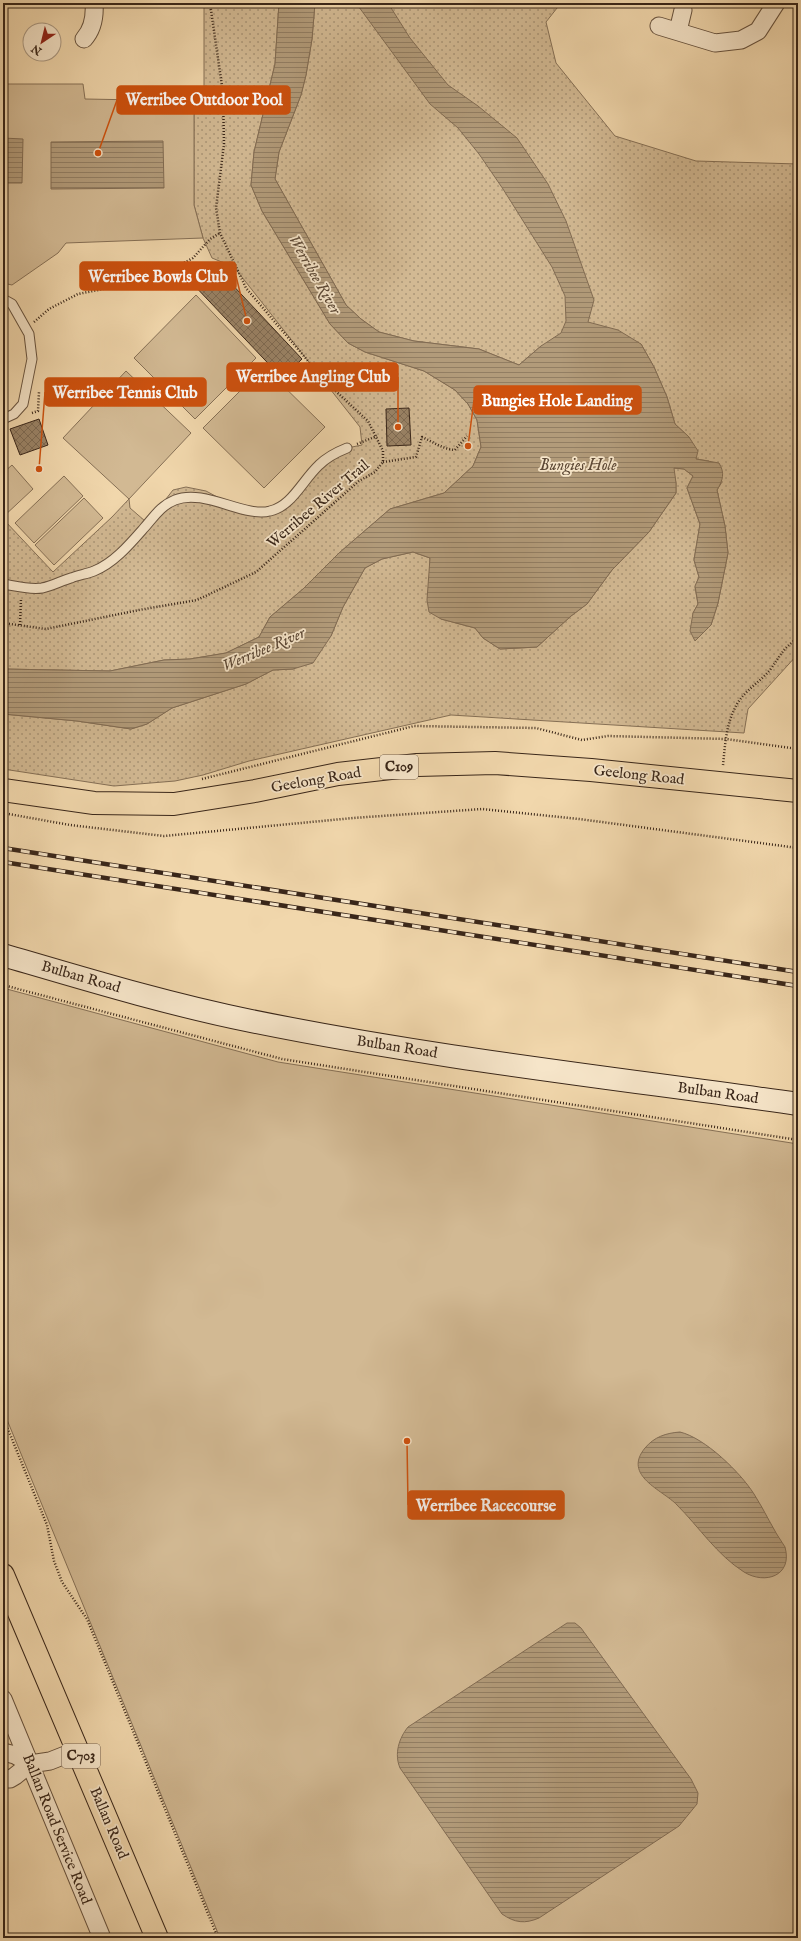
<svg xmlns="http://www.w3.org/2000/svg" width="801" height="1941" font-family="'IM FELL English',serif">
  <style>
    .grass { fill: url(#grass-dots); stroke: #867056 }
    .pitch { fill: #d2b993; stroke: #867056 }
    .water { fill: url(#water-rules); stroke: #826c53 }
    .building { fill: url(#building-cross-hatch); stroke: #392619 }
    .lines { fill: none; stroke-linecap: round; stroke-linejoin: round }
    .lane-casing { stroke: #67523e; stroke-width: 11 }
    .street-casing { stroke: #67523e; stroke-width: 19 }
    .secondary-casing { stroke: #392619; stroke-width: 24 }
    .primary-casing { stroke: #392619; stroke-width: 24 }
    .highway-casing { stroke: #392619; stroke-width: 24 }
    .path { stroke: #392619; stroke-width: 2.5; stroke-dasharray: 1 2; stroke-linecap: butt }
    .lane { stroke: #f6e5c9; stroke-width: 9 }
    .street { stroke: #f6e5c9; stroke-width: 17 }
    .secondary { stroke: #f6e5c9; stroke-width: 22 }
    .primary { stroke: #f1d7ac; stroke-width: 22 }
    .highway { stroke: #f1d7ac; stroke-width: 22 }
    .rail-casing { stroke: #392619; stroke-width: 4.5 }
    .rail { stroke: #f6e5c9; stroke-width: 3; stroke-dasharray: 9; stroke-linecap: butt }
    .labels { text-anchor: middle; dominant-baseline: central; stroke-width: 3.5; stroke-linejoin: round; paint-order: stroke }
    .shield { fill: #f6e5c9; stroke: #725f4e; stroke-width: 1 }
    .shield-label { font-size: 14px; font-weight: bold; fill: #392619 }
    .street-label { font-size: 15px; fill: #392619; stroke: #f6e5c9 }
    .water-label { font-size: 16px; font-style: italic; fill: #5d4936; stroke: #f6e5c9 }
    .leader { fill: none; stroke: #ce510e; stroke-width: 1.5 }
    .callout-dot { fill: #ce510e; stroke: #f6e5c9; stroke-width: 1.5 }
    .callout { fill: #ce510e; stroke: #ce510e; stroke-width: 1.5 }
    .callout-label { font-size: 16px; text-anchor: middle; font-weight: bold; fill: #fff }
  </style>
  <defs>
    <pattern id="grass-dots" width="8" height="8" patternUnits="userSpaceOnUse"><rect width="8" height="8" fill="#d2b993"/><path d="M2 2h.1M6 6h.1" fill="none" stroke="#ab9677" stroke-width="1.8" stroke-linecap="round"/></pattern>
    <pattern id="water-rules" width="6" height="5" patternUnits="userSpaceOnUse"><rect width="6" height="5" fill="#b29b7a"/><path d="M0 2.5h6" fill="none" stroke="#927e63"/></pattern>
    <pattern id="building-cross-hatch" width="8" height="8" patternUnits="userSpaceOnUse"><rect width="8" height="8" fill="#998265"/><path d="M0 0l8 8M0 8l8-8" fill="none" stroke="#7e6a52"/></pattern>
  </defs>
  <rect width="100%" height="100%" fill="#f1d7ac"/>
  <filter id="stains"><feTurbulence type="fractalNoise" baseFrequency=".005" numOctaves="4"/><feColorMatrix values="0 0 0 0 .2 0 0 0 0 .09 0 0 0 0 .02 0 0 0 .5 -.17"/></filter>
  <radialGradient id="worn" r=".72"><stop offset=".6" stop-color="#630" stop-opacity="0"/><stop offset="1" stop-color="#630" stop-opacity=".3"/></radialGradient>
  <!-- grass -->
  <g class="grass">
    <path d="M204,3h75l-4,61 -21,88 -3,33 11,26 68,113 18,19 17,9 59,19 31,19 13,14 9,16 4,27 -8,19 -29,27 -54,16 -51,44 -36,36 -33,28 -11,20 -33,16 -36,6 -26,1 -54,11 -107,-2v-147l2,-1 48,51 59,-55 17,-18 1,9 15,13 10,-8 18,-23 13,-3 20,4 28,15 33,6 24,-12 29,-36 27,-16 15,-3 -2,-18 -126,-160 -22,-9 -9,-20 -9,-33v-104h10z"/>
    <path d="M315,3h246l-15,19 10,41 59,73 81,25 102,3v490l-50,55 -4,24 -293,-18 -202,46 -46,14 -28,6 -61,5 -111,-17v-55l74,7 54,8 16,-5 25,-16 74,-24 27,-14 20,-1 38,-33 12,-29 22,-39 17,-9 31,-7 17,6v15l11,46 34,9 8,10 17,11 37,-2 34,-31 16,-12 25,-34 37,-38 27,-39v-10l-3,-15 11,1 9,7 -6,12 13,36 -6,36 5,17 -4,10 3,17 -5,9 2,27 16,-15 7,-22 10,-50 -3,-27 -8,-36 5,-8 -13,-21 -13,-2 -7,-22 -14,-13 -8,-27 -13,-30 -13,-23 -100,2 -22,19 -40,-16 -65,-8 -35,-9 -18,-13 -15,-14 -71,-126 4,-27 22,-57 5,-20 6,-36z"/>
  </g>
  <!-- pitch -->
  <g class="pitch">
    <path d="M3,84h80l2,15 109,2v104l9,33 -137,5 -8,10 -46,32 -9,-2z"/>
    <path d="M196,295l60,63 -61,61 -61,-61z"/>
    <path d="M264,367l61,60 -61,61 -61,-60z"/>
    <path d="M126,371l65,62 -62,66 -66,-61z"/>
    <path d="M12,465l21,24 -30,28v-44z"/>
    <path d="M64,476l19,20 -49,47 -19,-20z"/>
    <path d="M84,498l19,20 -49,47 -19,-20z"/>
    <path d="M3,988l275,74 520,82v794h-578l-217,-528z"/>
  </g>
  <!-- water -->
  <g class="water">
    <path d="M279,3h36l-3,36 -6,36 -5,20 -22,57 -4,27 71,126 15,14 18,13 35,9 65,8 40,16 22,-19 20,-13 5,-12 -1,-25 -13,-29 -49,-78 -24,-35 -21,-26 -28,-24 -74,-101h32l22,35 38,47 30,21 39,32 31,46 18,37 28,79 -6,22 30,8 23,14 13,23 13,30 8,27 14,13 9,14 -2,8 23,4c6,10 4,17 -2,27l8,36 3,27 -10,50 -7,22 -16,16 -5,-10 3,-18 5,-9 -3,-18 4,-9 -5,-17 6,-36 -13,-36 6,-12 -9,-7 -10,-1 2,15v10l-27,39 -37,38 -25,34 -16,12 -34,31 -37,2 -17,-11 -8,-10 -34,-9 -12,-7 -2,-12 3,-42 -17,-6 -31,7 -17,9 -22,39 -12,29 -18,27 -20,6 -20,1 -27,14 -74,24 -25,16 -16,5 -54,-8 -74,-7v-45l107,2 54,-11 26,-1 36,-6 33,-16 11,-20 33,-28 36,-36 51,-44 54,-16 29,-27 8,-19 -4,-27 -9,-16 -13,-14 -31,-19 -59,-19 -17,-9 -18,-19 -68,-113 -11,-26 3,-33 21,-88z"/>
    <path d="M3,138l20,1 -1,44h-19z"/>
    <path d="M163,141l1,47 -113,1v-47z"/>
    <path d="M680,1432c25,6 60,40 74,62 11,17 19,36 31,53 8,29 -20,38 -41,25 -27,-17 -45,-45 -67,-67 -14,-15 -55,-29 -32,-57 9,-11 21,-15 35,-16z"/>
    <path d="M567,1623h8l6,5 110,151 7,14 -1,11 -18,22 -140,92c-14,6 -24,5 -37,-4l-102,-146c-6,-14 -1,-30 8,-41z"/>
  </g>
  <!-- building -->
  <g class="building">
    <path d="M212,263l90,96 -20,19 -91,-96z"/>
    <path d="M409,408l2,37 -24,1 -1,-37z"/>
    <path d="M39,419l9,26 -28,10 -10,-26z"/>
  </g>
  <g class="lines">
    <!-- lane casing -->
    <g class="lane-casing">
      <g id="lane">
        <path d="M3,299l9,5 17,30 3,25 -9,45 -9,10 -11,5"/>
        <path d="M3,584c12,2 27,6 39,4 10,-2 19,-7 29,-10 7,-3 16,-4 23,-7 20,-8 36,-27 50,-43 10,-11 16,-22 31,-28 29,-12 69,18 95,11 22,-5 32,-30 49,-46 8,-8 18,-13 28,-17"/>
      </g>
    </g>
    <!-- street casing -->
    <g class="street-casing">
      <g id="street">
        <path d="M659,26l56,17 26,-3 17,-9 18,-28"/>
        <path d="M678,31l5,-21"/>
        <path d="M84,39c9,-10 11,-23 10,-36"/>
        <path d="M3,1699l99,239"/>
        <path d="M3,1752l12,3 15,9"/>
        <path d="M3,1779h7l5,-3 15,-12 20,-3 28,-11"/>
      </g>
    </g>
    <!-- secondary casing -->
    <g class="secondary-casing">
      <path id="secondary" d="M3,955c82,24 164,49 248,66 181,37 364,57 547,83"/>
    </g>
    <!-- primary casing -->
    <g class="primary-casing">
      <path id="primary" d="M3,1575l154,363"/>
    </g>
    <!-- highway casing -->
    <g class="highway-casing">
      <path id="highway" d="M3,790l91,13 80,1 81,-13 83,-17 79,-9 78,-2 96,7 207,21"/>
    </g>
    <!-- path -->
    <g class="path">
      <path d="M34,322l15,-13 29,-15 50,-10h16l49,-26 17,-19 10,-6"/>
      <path d="M32,413l6,-2 1,-19"/>
      <path d="M357,444l20,-8"/>
      <path d="M383,462l33,-5 6,-20c11,5 21,12 33,13l12,-14"/>
      <path d="M3,623l43,6 93,-19 58,-10 59,-28 103,-91 16,-9 8,-10v-11l-15,-30 -43,-40 -79,-93 -26,-55 -4,-25 8,-64 -1,-51 -13,-90"/>
      <path d="M20,625l1,-27"/>
      <path d="M723,765c2,-19 3,-40 12,-57 7,-16 24,-25 35,-38 11,-15 12,-21 28,-32"/>
      <path d="M202,779l212,-53 122,2 46,12 26,-4 118,3 72,10"/>
      <path d="M3,813l67,12 94,11 189,-18 129,-9 97,10 219,29"/>
      <path d="M3,985l279,74 516,81"/>
      <path d="M3,1417l44,108 7,36 8,21 25,37 131,319"/>
    </g>
    <!-- lane -->
    <use href="#lane" class="lane"/>
    <!-- street -->
    <use href="#street" class="street"/>
    <!-- secondary -->
    <use href="#secondary" class="secondary"/>
    <!-- primary -->
    <use href="#primary" class="primary"/>
    <!-- highway -->
    <use href="#highway" class="highway"/>
    <!-- rail casing -->
    <g class="rail-casing">
      <g id="rail">
        <path d="M3,848l795,124"/>
        <path d="M3,862l795,124"/>
      </g>
    </g>
    <!-- rail -->
    <use href="#rail" class="rail"/>
  </g>
  <g class="labels">
    <!-- shield labels -->
    <g class="shield">
      <rect x="380" y="755" width="38" height="24" rx="3"/>
      <rect x="62" y="1744" width="38" height="24" rx="3"/>
    </g>
    <g class="shield-label">
      <text x="399" y="767">C109</text>
      <text x="81" y="1756">C703</text>
    </g>
    <!-- street labels -->
    <g class="street-label">
      <text transform="translate(318 504) rotate(-40)">Werribee River Trail</text>
      <text transform="translate(639 775) rotate(6)">Geelong Road</text>
      <text transform="translate(316 780) rotate(-10)">Geelong Road</text>
      <text transform="translate(81 977) rotate(16)">Bulban Road</text>
      <text transform="translate(397 1047) rotate(9)">Bulban Road</text>
      <text transform="translate(718 1093) rotate(8)">Bulban Road</text>
      <text transform="translate(109 1823) rotate(67)">Ballan Road</text>
      <text transform="translate(57 1829) rotate(68)">Ballan Road Service Road</text>
    </g>
    <!-- water labels -->
    <g class="water-label">
      <text transform="translate(314 275) rotate(60)">Werribee River</text>
      <text x="578" y="466">Bungies Hole</text>
      <text transform="translate(264 650) rotate(-23)">Werribee River</text>
    </g>
  </g>
  <!-- callouts -->
  <path class="leader" d="M98 153L117 100M247 321L236 276M398 427L398 377M39 469L45 392M468 446L474 400M407 1441L408 1505"/>
  <g class="callout-dot">
    <circle cx="98" cy="153" r="4"/>
    <circle cx="247" cy="321" r="4"/>
    <circle cx="398" cy="427" r="4"/>
    <circle cx="39" cy="469" r="4"/>
    <circle cx="468" cy="446" r="4"/>
    <circle cx="407" cy="1441" r="4"/>
  </g>
  <g class="callout">
    <rect x="117" y="86" width="173" height="28" rx="4"/>
    <rect x="80" y="262" width="156" height="28" rx="4"/>
    <rect x="227" y="363" width="171" height="28" rx="4"/>
    <rect x="45" y="378" width="161" height="28" rx="4"/>
    <rect x="474" y="386" width="167" height="28" rx="4"/>
    <rect x="408" y="1491" width="156" height="28" rx="4"/>
  </g>
  <g class="callout-label">
    <text x="204" y="105">Werribee Outdoor Pool</text>
    <text x="158" y="282">Werribee Bowls Club</text>
    <text x="313" y="382">Werribee Angling Club</text>
    <text x="125" y="398">Werribee Tennis Club</text>
    <text x="557" y="406">Bungies Hole Landing</text>
    <text x="486" y="1511">Werribee Racecourse</text>
  </g>
  <!-- margin -->
  <rect width="801" height="1941" fill="none" stroke="#f1d7ac" stroke-width="16"/>
  <rect x="4" y="4" width="793" height="1933" fill="none" stroke="#392619" stroke-width="2"/>
  <rect x="8" y="8" width="785" height="1925" fill="none" stroke="#392619"/>
  <!-- north arrow -->
  <g transform="translate(42 42) rotate(215)"><circle r="19" fill="#f6e5c9" stroke="#aa9983"/>
  <path d="M0-3L7 15L0 10L-7 15Z" fill="#8f2418"/>
  <text y="-6" font-size="11" font-weight="bold" text-anchor="middle" fill="#392619">N</text>
  </g>
  <rect width="100%" height="100%" filter="url(#stains)"/>
  <rect width="100%" height="100%" fill="url(#worn)"/>
</svg>
